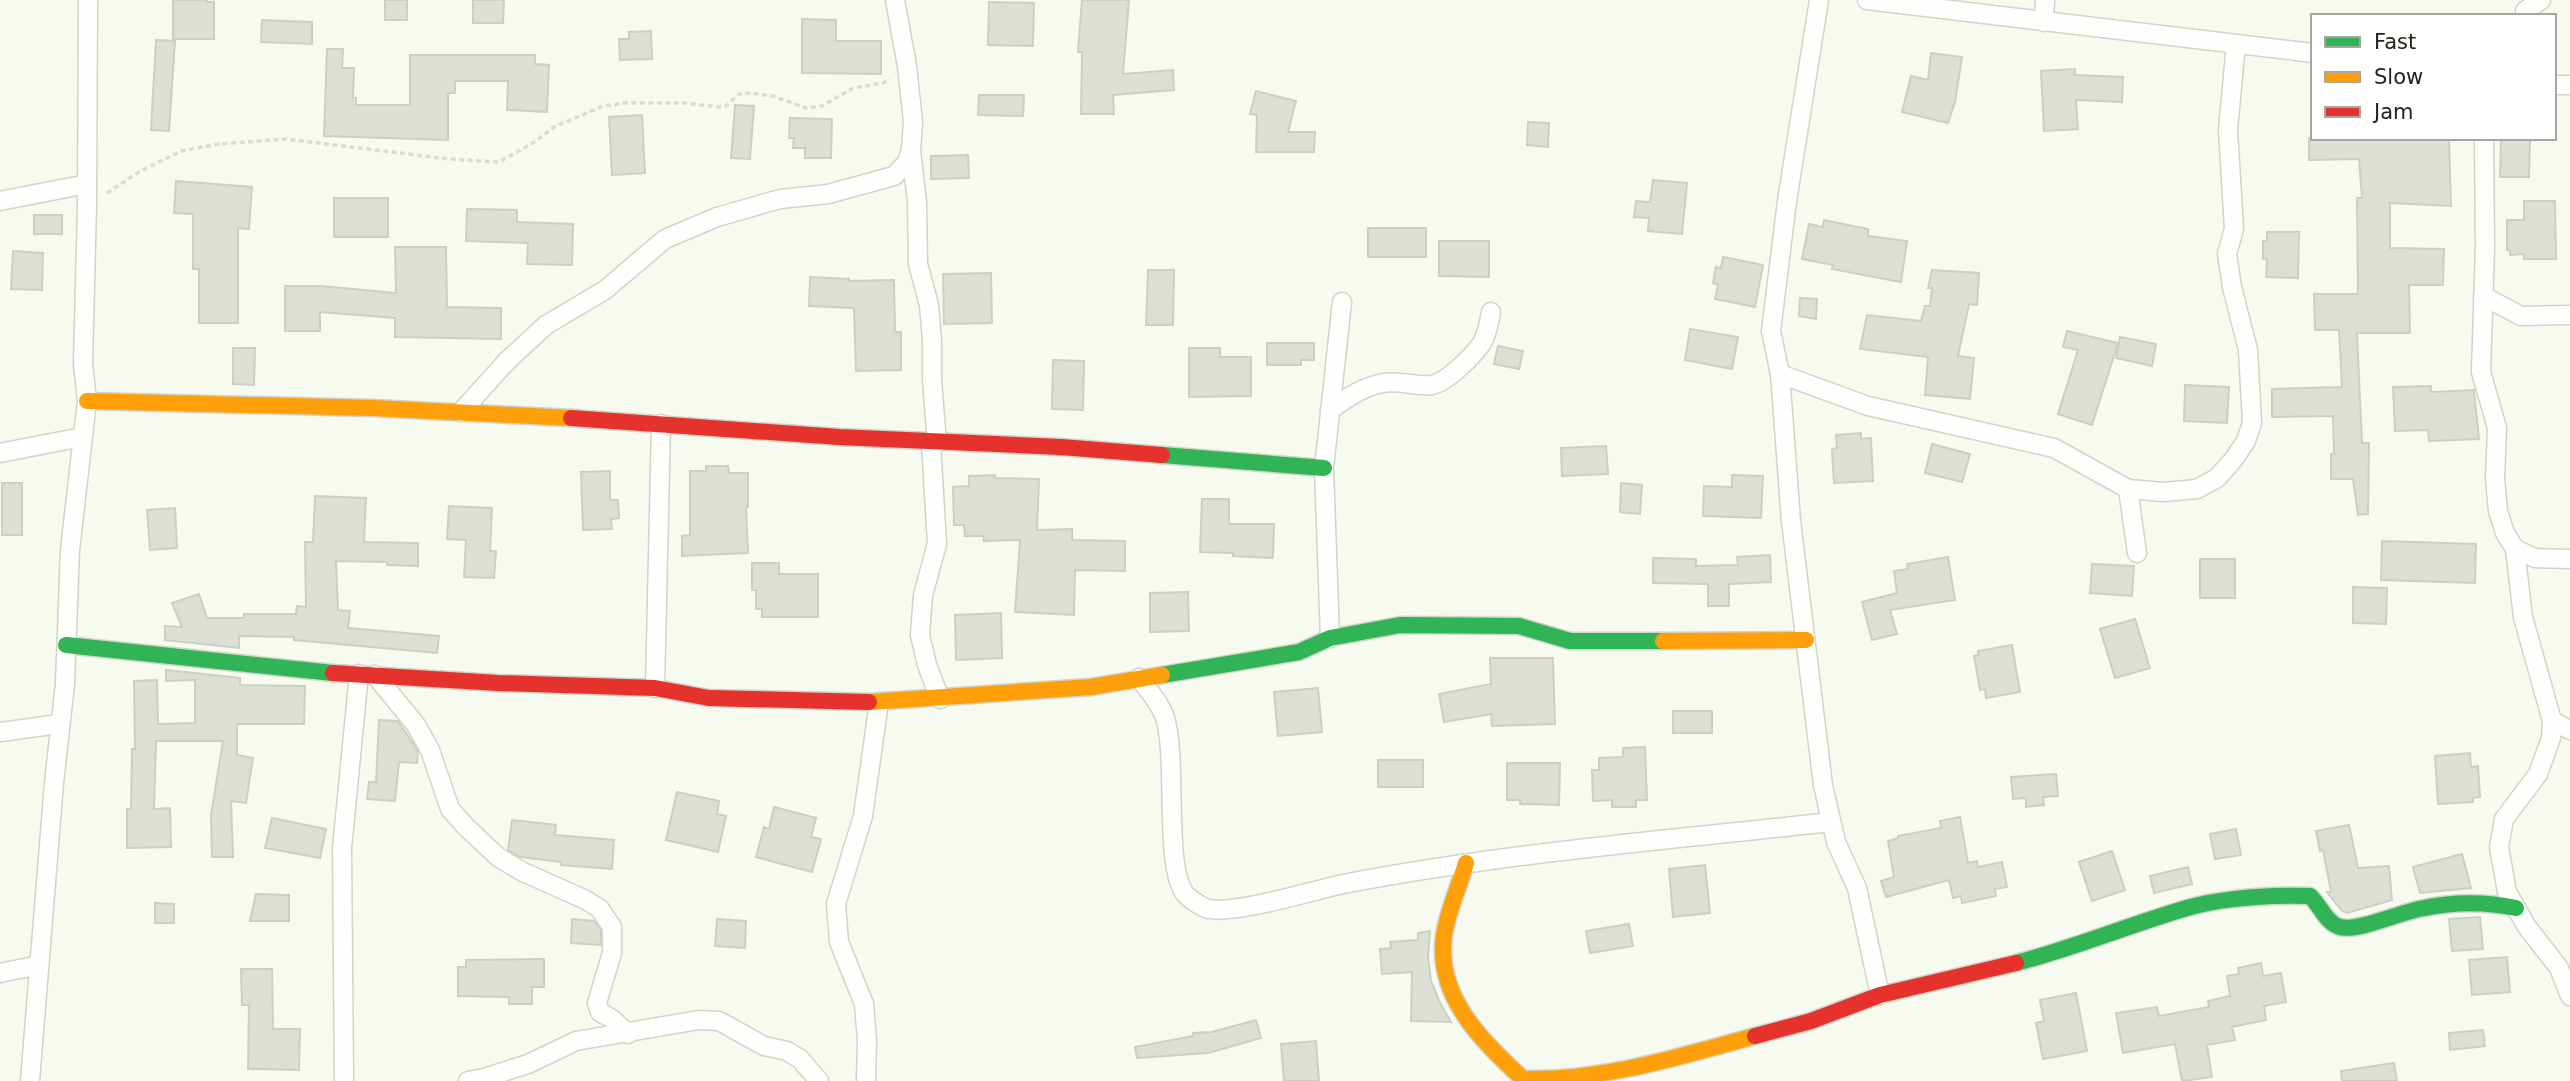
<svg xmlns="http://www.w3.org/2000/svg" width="2570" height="1081" viewBox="0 0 2570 1081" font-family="'DejaVu Sans',sans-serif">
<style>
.building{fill:#dce0d4;stroke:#cccfc4;stroke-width:2}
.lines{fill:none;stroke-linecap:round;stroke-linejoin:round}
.street-casing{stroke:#d1d5c9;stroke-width:21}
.fast-casing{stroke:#d1d5c9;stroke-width:19}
.slow-casing{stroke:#d1d5c9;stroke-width:19}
.jam-casing{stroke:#d1d5c9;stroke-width:19}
.path{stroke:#dbdcd9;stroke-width:3.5;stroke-dasharray:5 3.5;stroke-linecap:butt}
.street{stroke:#fefefd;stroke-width:18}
.fast{stroke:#30b455;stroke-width:16}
.slow{stroke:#ff9f0a;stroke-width:16}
.jam{stroke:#e5322d;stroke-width:16}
</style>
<rect width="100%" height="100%" fill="#f7faef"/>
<g class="building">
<path d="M 173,0 L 207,0 L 207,2 L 214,2 L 214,39 L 173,39 Z"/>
<rect x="385" y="0" width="22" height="20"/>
<path d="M 473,0 L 504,0 L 503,23 L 473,23 Z"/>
<path d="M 1082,0 L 1129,0 L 1123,74 L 1173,70 L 1174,90 L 1113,95 L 1114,114 L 1081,114 L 1082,52 L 1078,52 Z"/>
<path d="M 989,2 L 1034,3 L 1033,46 L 988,45 Z"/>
<path d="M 802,19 L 836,20 L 836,41 L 881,41 L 881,74 L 802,73 Z"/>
<path d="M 262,20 L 312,22 L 312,44 L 261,42 Z"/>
<path d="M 651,31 L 652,59 L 620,60 L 619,39 L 629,39 L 629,32 Z"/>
<path d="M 156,40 L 175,41 L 169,131 L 151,130 Z"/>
<path d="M 327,49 L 343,49 L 342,68 L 354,68 L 353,98 L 356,98 L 356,105 L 410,105 L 410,55 L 535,55 L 535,64 L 549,65 L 547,112 L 507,110 L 508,81 L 455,81 L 455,93 L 448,93 L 448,140 L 324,136 Z"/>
<path d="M 1931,53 L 1962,57 L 1955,102 L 1948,123 L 1902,112 L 1911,76 L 1928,80 Z"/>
<path d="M 2075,69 L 2075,75 L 2123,77 L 2122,102 L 2076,100 L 2078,129 L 2044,131 L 2041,71 Z"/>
<path d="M 1256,91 L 1296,101 L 1288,132 L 1315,132 L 1314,152 L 1256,152 L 1257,115 L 1250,114 Z"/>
<path d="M 979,95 L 1024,95 L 1023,116 L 978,115 Z"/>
<path d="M 735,105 L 754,106 L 750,159 L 731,158 Z"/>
<path d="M 642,115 L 645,173 L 612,175 L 609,117 Z"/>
<path d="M 790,118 L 832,119 L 831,158 L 805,158 L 805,148 L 793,148 L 794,138 L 789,138 Z"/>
<path d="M 1528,122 L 1549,123 L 1548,147 L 1527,145 Z"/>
<path d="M 2309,138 L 2449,138 L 2451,206 L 2390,203 L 2390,248 L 2444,249 L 2443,285 L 2409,285 L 2410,333 L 2357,333 L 2362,443 L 2369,443 L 2368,514 L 2358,515 L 2353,479 L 2331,479 L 2331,454 L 2334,454 L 2333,416 L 2272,417 L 2272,389 L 2342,387 L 2339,330 L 2315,330 L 2314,294 L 2358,294 L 2357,198 L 2362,198 L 2359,159 L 2309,160 Z"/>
<path d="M 2501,138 L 2530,138 L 2529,177 L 2500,177 Z"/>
<path d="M 968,155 L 969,178 L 931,179 L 931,156 Z"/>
<path d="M 1653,180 L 1687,183 L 1682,234 L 1648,231 L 1649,218 L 1634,217 L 1636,201 L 1650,202 Z"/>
<path d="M 176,181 L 252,187 L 249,229 L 238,228 L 238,323 L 199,323 L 199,269 L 193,269 L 193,214 L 174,213 Z"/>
<rect x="334" y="198" width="54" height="39"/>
<path d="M 2524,201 L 2555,201 L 2556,259 L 2524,259 L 2524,254 L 2510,255 L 2510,250 L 2507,250 L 2507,220 L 2524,220 Z"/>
<path d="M 467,209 L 517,210 L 517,222 L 573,224 L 572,265 L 527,264 L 528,243 L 466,241 Z"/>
<rect x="34" y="215" width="28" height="19"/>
<path d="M 1824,220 L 1868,229 L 1868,236 L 1907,241 L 1901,282 L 1832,269 L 1833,265 L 1802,259 L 1809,224 L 1823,227 Z"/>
<rect x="1368" y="228" width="58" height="29"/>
<path d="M 2267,232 L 2299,232 L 2298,278 L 2266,277 L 2267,259 L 2263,259 L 2263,241 L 2267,241 Z"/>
<path d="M 1439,241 L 1489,241 L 1489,277 L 1439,276 Z"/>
<path d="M 395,247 L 446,247 L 447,307 L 501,308 L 501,339 L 395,337 L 395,318 L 320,312 L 320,331 L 285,331 L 285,286 L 320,286 L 396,293 Z"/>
<path d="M 13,251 L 43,253 L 42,290 L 11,289 Z"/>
<path d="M 1723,257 L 1763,265 L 1755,307 L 1715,299 L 1718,285 L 1713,283 L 1716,267 L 1721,268 Z"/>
<path d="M 1148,270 L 1174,270 L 1173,325 L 1146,325 Z"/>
<path d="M 1932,270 L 1979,273 L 1977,305 L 1969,304 L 1958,356 L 1974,358 L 1970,399 L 1925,395 L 1928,357 L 1860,349 L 1867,315 L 1921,321 L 1925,306 L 1930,306 L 1932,288 L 1928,288 Z"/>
<path d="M 991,273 L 992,323 L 944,324 L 943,274 Z"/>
<path d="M 810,277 L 849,279 L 849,281 L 894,280 L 895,332 L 901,332 L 901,370 L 856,371 L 854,308 L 809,306 Z"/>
<path d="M 1800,298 L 1817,299 L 1816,319 L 1799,316 Z"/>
<path d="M 1690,329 L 1738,337 L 1732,369 L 1685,360 Z"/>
<path d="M 2067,331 L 2118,343 L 2092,425 L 2058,414 L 2078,350 L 2063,347 Z"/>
<path d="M 2120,337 L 2156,344 L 2152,366 L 2116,358 Z"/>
<path d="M 1267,343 L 1314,343 L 1314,360 L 1301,360 L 1301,365 L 1267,365 Z"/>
<path d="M 1498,346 L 1523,351 L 1519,369 L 1494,364 Z"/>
<path d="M 233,348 L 255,348 L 254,385 L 233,384 Z"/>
<path d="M 1189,348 L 1220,348 L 1220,357 L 1251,357 L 1251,396 L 1189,397 Z"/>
<path d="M 1053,360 L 1084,361 L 1083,410 L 1052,409 Z"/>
<path d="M 2185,385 L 2229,387 L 2227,423 L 2184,421 Z"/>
<path d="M 2431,386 L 2431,392 L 2474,390 L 2479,439 L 2429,441 L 2428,430 L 2395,431 L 2393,387 Z"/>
<path d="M 1861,433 L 1861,439 L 1871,438 L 1873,481 L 1834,483 L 1832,449 L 1837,448 L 1836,435 Z"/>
<path d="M 1932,444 L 1970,454 L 1962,482 L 1925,473 Z"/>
<path d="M 1606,446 L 1608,474 L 1562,476 L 1561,448 Z"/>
<path d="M 706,466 L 728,466 L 729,473 L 748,473 L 748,507 L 746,507 L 748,553 L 682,556 L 682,536 L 690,535 L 690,471 L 706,471 Z"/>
<path d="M 610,471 L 610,500 L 618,500 L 619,518 L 611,519 L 612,529 L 583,530 L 581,472 Z"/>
<path d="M 995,475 L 995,478 L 1039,479 L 1037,530 L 1072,529 L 1072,540 L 1125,541 L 1125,571 L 1075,570 L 1074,615 L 1015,612 L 1020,540 L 984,541 L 983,536 L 965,536 L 964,525 L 954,525 L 953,487 L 969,486 L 969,476 Z"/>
<path d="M 1732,475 L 1763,476 L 1761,518 L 1703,516 L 1704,486 L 1732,487 Z"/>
<rect x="2" y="483" width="20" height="52"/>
<path d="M 1621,483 L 1642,485 L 1640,514 L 1620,512 Z"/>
<path d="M 315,496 L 366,498 L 364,542 L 418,543 L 418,566 L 387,565 L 387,562 L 336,561 L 338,610 L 350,611 L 348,628 L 439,636 L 437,653 L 294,640 L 294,637 L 239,636 L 239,648 L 165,640 L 165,626 L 182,627 L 172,603 L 199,594 L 207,618 L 244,618 L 244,614 L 296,614 L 297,606 L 306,607 L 305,542 L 313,542 Z"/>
<path d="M 1202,499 L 1229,499 L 1229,524 L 1274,524 L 1273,558 L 1233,556 L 1233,553 L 1200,552 Z"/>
<path d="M 449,506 L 492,508 L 490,551 L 496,551 L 494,578 L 464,577 L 466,540 L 447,539 Z"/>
<path d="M 175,508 L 177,548 L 150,550 L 147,510 Z"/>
<path d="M 2382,541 L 2476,544 L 2475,583 L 2381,580 Z"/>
<path d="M 1770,555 L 1771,582 L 1729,584 L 1729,606 L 1708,606 L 1708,584 L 1653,583 L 1653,558 L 1696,559 L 1696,566 L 1738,565 L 1737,557 Z"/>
<path d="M 1948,557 L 1955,600 L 1890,610 L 1897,634 L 1872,640 L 1862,602 L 1897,593 L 1894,571 L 1908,569 L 1907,564 Z"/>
<rect x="2200" y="559" width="35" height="39"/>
<path d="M 752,563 L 779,563 L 779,574 L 818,574 L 818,617 L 762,617 L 762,609 L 756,609 L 756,590 L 752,590 Z"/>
<path d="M 2092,564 L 2134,566 L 2132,596 L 2090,593 Z"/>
<path d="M 2353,587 L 2387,588 L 2386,624 L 2353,623 Z"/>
<path d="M 1188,592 L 1189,631 L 1150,632 L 1150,593 Z"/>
<path d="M 1001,613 L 1002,658 L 956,660 L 955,615 Z"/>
<path d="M 2135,619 L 2150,668 L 2115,678 L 2100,629 Z"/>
<path d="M 2012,645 L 2020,692 L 1986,698 L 1985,689 L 1980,690 L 1974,656 L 1978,655 L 1978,651 Z"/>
<path d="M 1490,658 L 1553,658 L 1555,724 L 1492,726 L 1491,714 L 1444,722 L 1439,694 L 1491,684 Z"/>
<path d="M 166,670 L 240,678 L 240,685 L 305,686 L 304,724 L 237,724 L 237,755 L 253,758 L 246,803 L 231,801 L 233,857 L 212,857 L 211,815 L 223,741 L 156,741 L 154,809 L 170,808 L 171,847 L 127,848 L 127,809 L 131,809 L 132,749 L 135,749 L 134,681 L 157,680 L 158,724 L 195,723 L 195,680 L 166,681 Z"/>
<path d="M 1318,688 L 1322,732 L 1278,736 L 1274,692 Z"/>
<rect x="1673" y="711" width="39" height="22"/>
<path d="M 379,720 L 398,721 L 418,751 L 417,763 L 399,762 L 395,801 L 367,799 L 369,782 L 376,782 Z"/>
<path d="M 1645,747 L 1647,800 L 1636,800 L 1636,807 L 1612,807 L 1612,800 L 1593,801 L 1592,770 L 1599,770 L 1599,758 L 1623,757 L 1623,748 Z"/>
<path d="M 2470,753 L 2471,767 L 2478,766 L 2480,797 L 2473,798 L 2473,802 L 2438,804 L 2435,756 Z"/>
<rect x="1378" y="760" width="45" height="27"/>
<path d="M 1507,763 L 1560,763 L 1559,805 L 1520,804 L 1520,800 L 1507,800 Z"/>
<path d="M 2056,774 L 2058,796 L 2043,797 L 2044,805 L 2026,807 L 2026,798 L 2013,799 L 2011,777 Z"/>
<path d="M 677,792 L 719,801 L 717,814 L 726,816 L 718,852 L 666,840 Z"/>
<path d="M 774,807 L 816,818 L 811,837 L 821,839 L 812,872 L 756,857 L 764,827 L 769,829 Z"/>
<path d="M 1960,817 L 1968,863 L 1977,861 L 1978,867 L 2002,862 L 2007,887 L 1995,889 L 1996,896 L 1962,903 L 1961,896 L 1953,898 L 1949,880 L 1886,897 L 1881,881 L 1894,877 L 1888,841 L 1898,838 L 1898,836 L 1941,828 L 1940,821 Z"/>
<path d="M 272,818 L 326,829 L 320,858 L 265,848 Z"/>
<path d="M 512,820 L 556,825 L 555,835 L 614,840 L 612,869 L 561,865 L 561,862 L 520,857 L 508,850 Z"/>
<path d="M 2349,825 L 2358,868 L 2389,866 L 2392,900 L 2347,913 L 2342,911 L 2327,892 L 2331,892 L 2323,850 L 2320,851 L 2316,831 Z"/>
<path d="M 2236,829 L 2241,855 L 2215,859 L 2210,834 Z"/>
<path d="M 2112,851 L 2125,890 L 2092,901 L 2079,862 Z"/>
<path d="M 2462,854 L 2471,888 L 2420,893 L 2413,867 Z"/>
<path d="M 1705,865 L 1710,913 L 1673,917 L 1669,869 Z"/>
<path d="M 2188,867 L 2192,884 L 2154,893 L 2150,876 Z"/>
<path d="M 256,894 L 289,895 L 289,921 L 250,921 Z"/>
<path d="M 155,903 L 174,904 L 174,923 L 155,923 Z"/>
<path d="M 2480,917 L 2483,949 L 2452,951 L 2449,919 Z"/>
<path d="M 572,919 L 594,921 L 601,930 L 601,945 L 571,943 Z"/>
<path d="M 717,919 L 746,921 L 745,948 L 715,946 Z"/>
<path d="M 1629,924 L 1633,946 L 1590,953 L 1586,931 Z"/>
<path d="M 1430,931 L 1428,957 L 1431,981 L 1440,1003 L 1451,1022 L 1411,1021 L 1412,972 L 1382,974 L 1380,949 L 1391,948 L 1390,942 L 1418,940 L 1418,933 Z"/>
<path d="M 2507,957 L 2510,992 L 2472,995 L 2469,960 Z"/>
<path d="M 544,959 L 544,987 L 532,987 L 532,1004 L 509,1004 L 509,997 L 458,996 L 458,967 L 466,967 L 466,960 Z"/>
<path d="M 2261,963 L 2263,976 L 2281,973 L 2286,1002 L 2264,1006 L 2266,1020 L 2232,1027 L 2235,1040 L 2207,1045 L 2212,1077 L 2182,1081 L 2175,1044 L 2123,1053 L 2116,1013 L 2157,1007 L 2159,1016 L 2209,1007 L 2208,1001 L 2230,996 L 2227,976 L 2239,974 L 2238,968 Z"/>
<path d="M 241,969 L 272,969 L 273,1029 L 300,1029 L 299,1070 L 248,1069 L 249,1005 L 242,1005 Z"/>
<path d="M 2076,993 L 2087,1051 L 2043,1059 L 2036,1023 L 2044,1021 L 2040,1000 Z"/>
<path d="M 1256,1020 L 1261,1038 L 1208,1053 L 1137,1058 L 1135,1047 L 1193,1036 L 1193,1033 L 1212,1032 Z"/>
<path d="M 2483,1030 L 2485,1046 L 2450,1050 L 2449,1033 Z"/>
<path d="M 1316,1041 L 1319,1081 L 1284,1081 L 1281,1044 Z"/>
<path d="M 2394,1063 L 2397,1081 L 2342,1081 L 2341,1071 Z"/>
</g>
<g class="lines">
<g class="street-casing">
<g id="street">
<path d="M 1819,0 L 1787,201 L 1771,331 L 1780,374 L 1791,521 L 1823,785 L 1836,842 L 1857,888 L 1880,995"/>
<path d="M 1867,0 L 2313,53"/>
<path d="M 2525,11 L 2541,0"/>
<path d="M 2044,22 L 2045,0"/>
<path d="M 2554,85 L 2570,85"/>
<path d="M 2484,138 L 2485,247 L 2481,372 L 2497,428 L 2495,479 L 2498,511 L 2505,533 L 2515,549 L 2535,558 L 2570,559"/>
<path d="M 911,150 L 917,202 L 918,264 L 929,305 L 932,340 L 932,380 L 937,443"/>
<path d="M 0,201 L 87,184"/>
<path d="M 2483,296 L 2521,316 L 2570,315"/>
<path d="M 1780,374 L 1868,406 L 2054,448 L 2128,489 L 2137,553"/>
<path d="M 1330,410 C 1347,398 1362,387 1383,383 C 1400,380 1417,387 1432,385 C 1447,382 1473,356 1482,343 C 1487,335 1489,322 1491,312"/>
<path d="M 461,412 L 507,361 L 546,325 L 605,290 L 665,239 L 717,217 L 780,199 L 828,194 L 894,176 L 907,162 L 911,150 L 913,122 L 907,66 L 895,0"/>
<path d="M 931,443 L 937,544 L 923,595 L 920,635 L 927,665 L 940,699"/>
<path d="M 0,453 L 82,437"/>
<path d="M 2128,489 L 2164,492 L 2197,489 L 2217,478 L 2233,460 L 2246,441 L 2252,423 L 2248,350 L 2232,287 L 2227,254 L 2234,229 L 2228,130 L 2236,44"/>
<path d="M 2515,549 L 2523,617 L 2552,721 L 2551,738 L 2538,774 L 2504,819 L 2499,847 L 2507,892 L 2527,927 L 2559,968 L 2570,996"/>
<path d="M 1330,638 L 1324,468 L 1342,302"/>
<path d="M 375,675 L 416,725 L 430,750 L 450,809 L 466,827 L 498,857 L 521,871 L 586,900 L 600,909 L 612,927 L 612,953 L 597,1003 L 600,1012 L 612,1019 L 628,1034"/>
<path d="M 1139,678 C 1149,691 1160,703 1165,718 C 1178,759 1163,869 1186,895 C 1191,900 1202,907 1208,909 C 1237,914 1311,891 1343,884 C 1504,853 1668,840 1831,822"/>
<path d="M 655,688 L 661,424"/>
<path d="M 2552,721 L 2570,730"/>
<path d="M 0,732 L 59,724"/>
<path d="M 0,973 L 39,965"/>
<path d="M 30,1081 L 54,783 L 65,684 L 70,550 L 87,401 L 83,364 L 87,205 L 88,0"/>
<path d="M 344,1081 L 342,848 L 359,674"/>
<path d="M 468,1081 L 484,1078 L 528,1064 L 576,1041 L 699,1020 L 719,1021 L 764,1046 L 787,1051 L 800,1059 L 819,1081"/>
<path d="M 866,1081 L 867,1040 L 864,1004 L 839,942 L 836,904 L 863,816 L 879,702"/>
</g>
</g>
<g class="fast-casing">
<g id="fast">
<path d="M 1162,455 L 1324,468"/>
<path d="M 66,645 L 333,673"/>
<path d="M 1162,675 L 1299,652 L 1330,638 L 1400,625 L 1519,626 L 1570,641 L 1663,641"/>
<path d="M 2016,963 C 2074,948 2129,925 2187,908 C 2227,897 2269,895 2310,896 C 2320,905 2326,923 2340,927 C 2356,932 2399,913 2419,909 C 2451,902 2483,901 2516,908"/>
</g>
</g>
<g class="slow-casing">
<g id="slow">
<path d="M 87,401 L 373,408 L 571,418"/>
<path d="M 1663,641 L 1806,640"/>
<path d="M 869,702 L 1091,687 L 1162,675"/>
<path d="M 1466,863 C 1459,887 1448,910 1444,935 C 1435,996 1482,1041 1523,1079 C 1602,1081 1678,1057 1755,1036"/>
</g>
</g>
<g class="jam-casing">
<g id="jam">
<path d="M 571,418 L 839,437 L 1061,447 L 1162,455"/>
<path d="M 333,673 L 498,683 L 655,688 L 709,698 L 869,702"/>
<path d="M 1755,1036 L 1811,1021 L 1880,995 L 2016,963"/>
</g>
</g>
<path class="path" d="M 107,193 L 139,172 L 181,151 L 219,144 L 286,139 L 449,159 L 499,162 L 533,143 L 554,127 L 603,106 L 625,103 L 685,103 L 719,107 L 726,106 L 739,94 L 751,93 L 773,96 L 806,108 L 822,106 L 853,88 L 883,83 L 890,79"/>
<use href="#street" class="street"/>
<use href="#fast" class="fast"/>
<use href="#slow" class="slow"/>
<use href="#jam" class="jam"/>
</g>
<rect x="2311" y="14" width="245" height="126" fill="#ffffff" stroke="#a6a7a3" stroke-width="2"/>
<rect x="2325" y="37" width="35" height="10" fill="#30b455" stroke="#a6a7a3" stroke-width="2"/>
<text x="2374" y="49" font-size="21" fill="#212418">Fast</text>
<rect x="2325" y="72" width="35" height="10" fill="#ff9f0a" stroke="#a6a7a3" stroke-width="2"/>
<text x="2374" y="84" font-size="21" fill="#212418">Slow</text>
<rect x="2325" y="107" width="35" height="10" fill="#e5322d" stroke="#a6a7a3" stroke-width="2"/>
<text x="2374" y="119" font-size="21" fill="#212418">Jam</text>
</svg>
